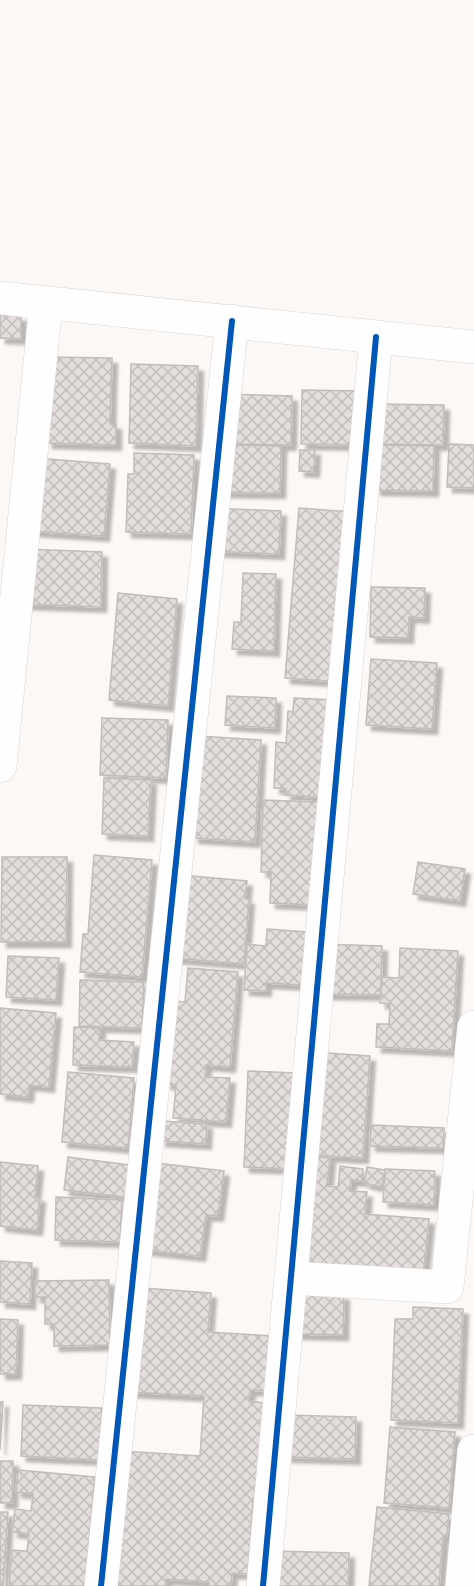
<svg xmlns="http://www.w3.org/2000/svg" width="474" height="1586" viewBox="0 0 474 1586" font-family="'Titillium Web',sans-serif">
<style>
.building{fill:url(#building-cross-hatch);stroke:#c2bdba;stroke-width:1.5;filter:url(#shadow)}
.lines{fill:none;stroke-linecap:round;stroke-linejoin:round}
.minor-casing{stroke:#dbd5d3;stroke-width:34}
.minor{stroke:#fffefe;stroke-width:33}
.cycleway-casing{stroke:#fff;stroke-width:10}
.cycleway{stroke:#0057b8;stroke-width:6}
</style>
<defs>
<pattern id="building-cross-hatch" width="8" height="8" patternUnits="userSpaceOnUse" patternTransform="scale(1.5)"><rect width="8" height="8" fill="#e3dedb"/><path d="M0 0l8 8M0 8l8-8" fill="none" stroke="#c2bebb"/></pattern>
<filter id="shadow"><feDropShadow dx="5.5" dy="5.5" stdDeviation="1.5" flood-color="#0004"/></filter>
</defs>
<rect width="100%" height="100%" fill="#fcf8f6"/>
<g class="building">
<path d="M 0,315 L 21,316 L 21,339 L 0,338 Z"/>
<path d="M 49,357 L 112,358 L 110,424 L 116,424 L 116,445 L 47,443 Z"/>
<path d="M 131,364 L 198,366 L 196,446 L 129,443 Z"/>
<path d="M 302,390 L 362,391 L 361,445 L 301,444 Z"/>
<path d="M 223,394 L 292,396 L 291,445 L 222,444 Z"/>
<path d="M 379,404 L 444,405 L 443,445 L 378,444 Z"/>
<path d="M 449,444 L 474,445 L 474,488 L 447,487 Z"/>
<path d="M 219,445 L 281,446 L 280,493 L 218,492 Z"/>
<path d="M 377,445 L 434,446 L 433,491 L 375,490 Z"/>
<path d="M 300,450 L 315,450 L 314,472 L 299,471 Z"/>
<path d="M 134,453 L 194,455 L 191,534 L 126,532 L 128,474 L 134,474 Z"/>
<path d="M 36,458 L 110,464 L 104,536 L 31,531 Z"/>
<path d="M 210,508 L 281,511 L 279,554 L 208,551 Z"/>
<path d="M 299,508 L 352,512 L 339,682 L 285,678 Z"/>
<path d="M 24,549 L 102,552 L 101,607 L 23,604 Z"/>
<path d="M 243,573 L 276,574 L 274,651 L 232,649 L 234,622 L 241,622 Z"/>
<path d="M 371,587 L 425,588 L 424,618 L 409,617 L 408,638 L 370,637 Z"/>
<path d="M 118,593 L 177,599 L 168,706 L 109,700 Z"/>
<path d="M 371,659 L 437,663 L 432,729 L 366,725 Z"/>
<path d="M 227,696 L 276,698 L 275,728 L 225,725 Z"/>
<path d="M 294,698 L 335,700 L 330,798 L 285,795 L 286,789 L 274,788 L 276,742 L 286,743 L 288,711 L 293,712 Z"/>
<path d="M 102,718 L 168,720 L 166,778 L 100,775 Z"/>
<path d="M 199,736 L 261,740 L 255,842 L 193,838 Z"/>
<path d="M 104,778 L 151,780 L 148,836 L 102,834 Z"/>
<path d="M 263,800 L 319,802 L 315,905 L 270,903 L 271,872 L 261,872 Z"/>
<path d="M 94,855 L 152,860 L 142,977 L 80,972 L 83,934 L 88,934 Z"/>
<path d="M 2,857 L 67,857 L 66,942 L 1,942 Z"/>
<path d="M 418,862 L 465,869 L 460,901 L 413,894 Z"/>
<path d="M 181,875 L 247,881 L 245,899 L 249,899 L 244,964 L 174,958 Z"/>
<path d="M 267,929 L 307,932 L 304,985 L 266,983 L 266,991 L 244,990 L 247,944 L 266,946 Z"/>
<path d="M 321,944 L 382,946 L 381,995 L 319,994 Z"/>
<path d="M 400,948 L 458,951 L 452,1051 L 376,1047 L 377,1024 L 389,1024 L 390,1004 L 380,1003 L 382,977 L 399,978 Z"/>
<path d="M 8,956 L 59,958 L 56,1000 L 6,997 Z"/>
<path d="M 188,968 L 238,972 L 230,1067 L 206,1065 L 205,1077 L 230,1078 L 226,1122 L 173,1118 L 176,1085 L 165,1084 L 172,1001 L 185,1002 Z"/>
<path d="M 80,980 L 144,982 L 142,1028 L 79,1026 Z"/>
<path d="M 0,1008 L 56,1013 L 49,1087 L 29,1085 L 28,1097 L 0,1094 Z"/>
<path d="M 74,1027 L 100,1028 L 99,1040 L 134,1042 L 132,1067 L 73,1065 Z"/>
<path d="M 313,1052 L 370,1056 L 363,1158 L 307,1155 Z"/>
<path d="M 248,1071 L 297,1073 L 293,1169 L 244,1167 Z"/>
<path d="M 68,1072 L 134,1078 L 128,1148 L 62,1142 Z"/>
<path d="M 162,1121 L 207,1124 L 206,1144 L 160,1141 Z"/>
<path d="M 371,1125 L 444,1128 L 443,1148 L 370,1146 Z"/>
<path d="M 306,1156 L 330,1158 L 327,1186 L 338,1187 L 340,1166 L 363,1169 L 362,1181 L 351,1180 L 350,1191 L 367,1192 L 365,1214 L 429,1219 L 423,1278 L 293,1267 Z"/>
<path d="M 68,1157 L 129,1165 L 125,1197 L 64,1190 Z"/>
<path d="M 0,1162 L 38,1166 L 35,1197 L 40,1197 L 37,1230 L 0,1226 Z"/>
<path d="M 148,1162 L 224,1171 L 218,1216 L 206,1215 L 200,1256 L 138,1249 Z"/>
<path d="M 367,1167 L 385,1170 L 382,1187 L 364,1183 Z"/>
<path d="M 385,1169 L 435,1171 L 434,1205 L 383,1202 Z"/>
<path d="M 56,1197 L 122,1200 L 120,1242 L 55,1240 Z"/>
<path d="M 0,1261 L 32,1263 L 30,1304 L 0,1302 Z"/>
<path d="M 109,1280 L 110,1345 L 54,1346 L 54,1324 L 45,1324 L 45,1297 L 35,1297 L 35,1281 Z"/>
<path d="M 143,1288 L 211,1293 L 208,1332 L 272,1336 L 268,1391 L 250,1390 L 249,1401 L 265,1403 L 258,1502 L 253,1502 L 248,1574 L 232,1573 L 231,1586 L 209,1586 L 209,1582 L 166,1579 L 166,1586 L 114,1586 L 123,1451 L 200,1456 L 204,1396 L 128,1392 Z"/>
<path d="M 297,1293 L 344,1295 L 343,1335 L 296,1334 Z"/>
<path d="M 413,1307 L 463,1309 L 458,1423 L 391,1420 L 395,1319 L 413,1319 Z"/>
<path d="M 0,1319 L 18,1320 L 16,1374 L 0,1374 Z"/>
<path d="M 0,1402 L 3,1402 L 0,1450 Z"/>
<path d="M 23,1405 L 102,1408 L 100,1460 L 21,1456 Z"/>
<path d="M 287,1415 L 356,1417 L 355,1459 L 286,1457 Z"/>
<path d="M 390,1427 L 455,1432 L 449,1508 L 384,1503 Z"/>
<path d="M 0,1461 L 13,1461 L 12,1503 L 0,1503 Z"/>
<path d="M 18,1470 L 95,1477 L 85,1586 L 9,1586 L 12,1550 L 27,1551 L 29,1534 L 12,1532 L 15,1509 L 31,1511 L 33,1494 L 16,1492 Z"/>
<path d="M 377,1507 L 449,1514 L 447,1536 L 443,1536 L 439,1586 L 369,1586 Z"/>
<path d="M 0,1512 L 8,1512 L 3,1586 L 0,1586 Z"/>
<path d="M 276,1551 L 349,1553 L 348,1586 L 275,1586 Z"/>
</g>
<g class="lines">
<g class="minor-casing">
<g id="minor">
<path d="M 0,298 L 474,347"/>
<path d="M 0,766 L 46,303"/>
<path d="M 291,1278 L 447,1287 L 474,1027"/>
<path d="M 101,1586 L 232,321"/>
<path d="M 263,1586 L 376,337"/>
<path d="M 462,1586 L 474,1451"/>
</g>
</g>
<use href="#minor" class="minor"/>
<g class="cycleway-casing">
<g id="cycleway">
<path d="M 101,1586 L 232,321"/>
<path d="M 263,1586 L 376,337"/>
</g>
</g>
<use href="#cycleway" class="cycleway"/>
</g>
</svg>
